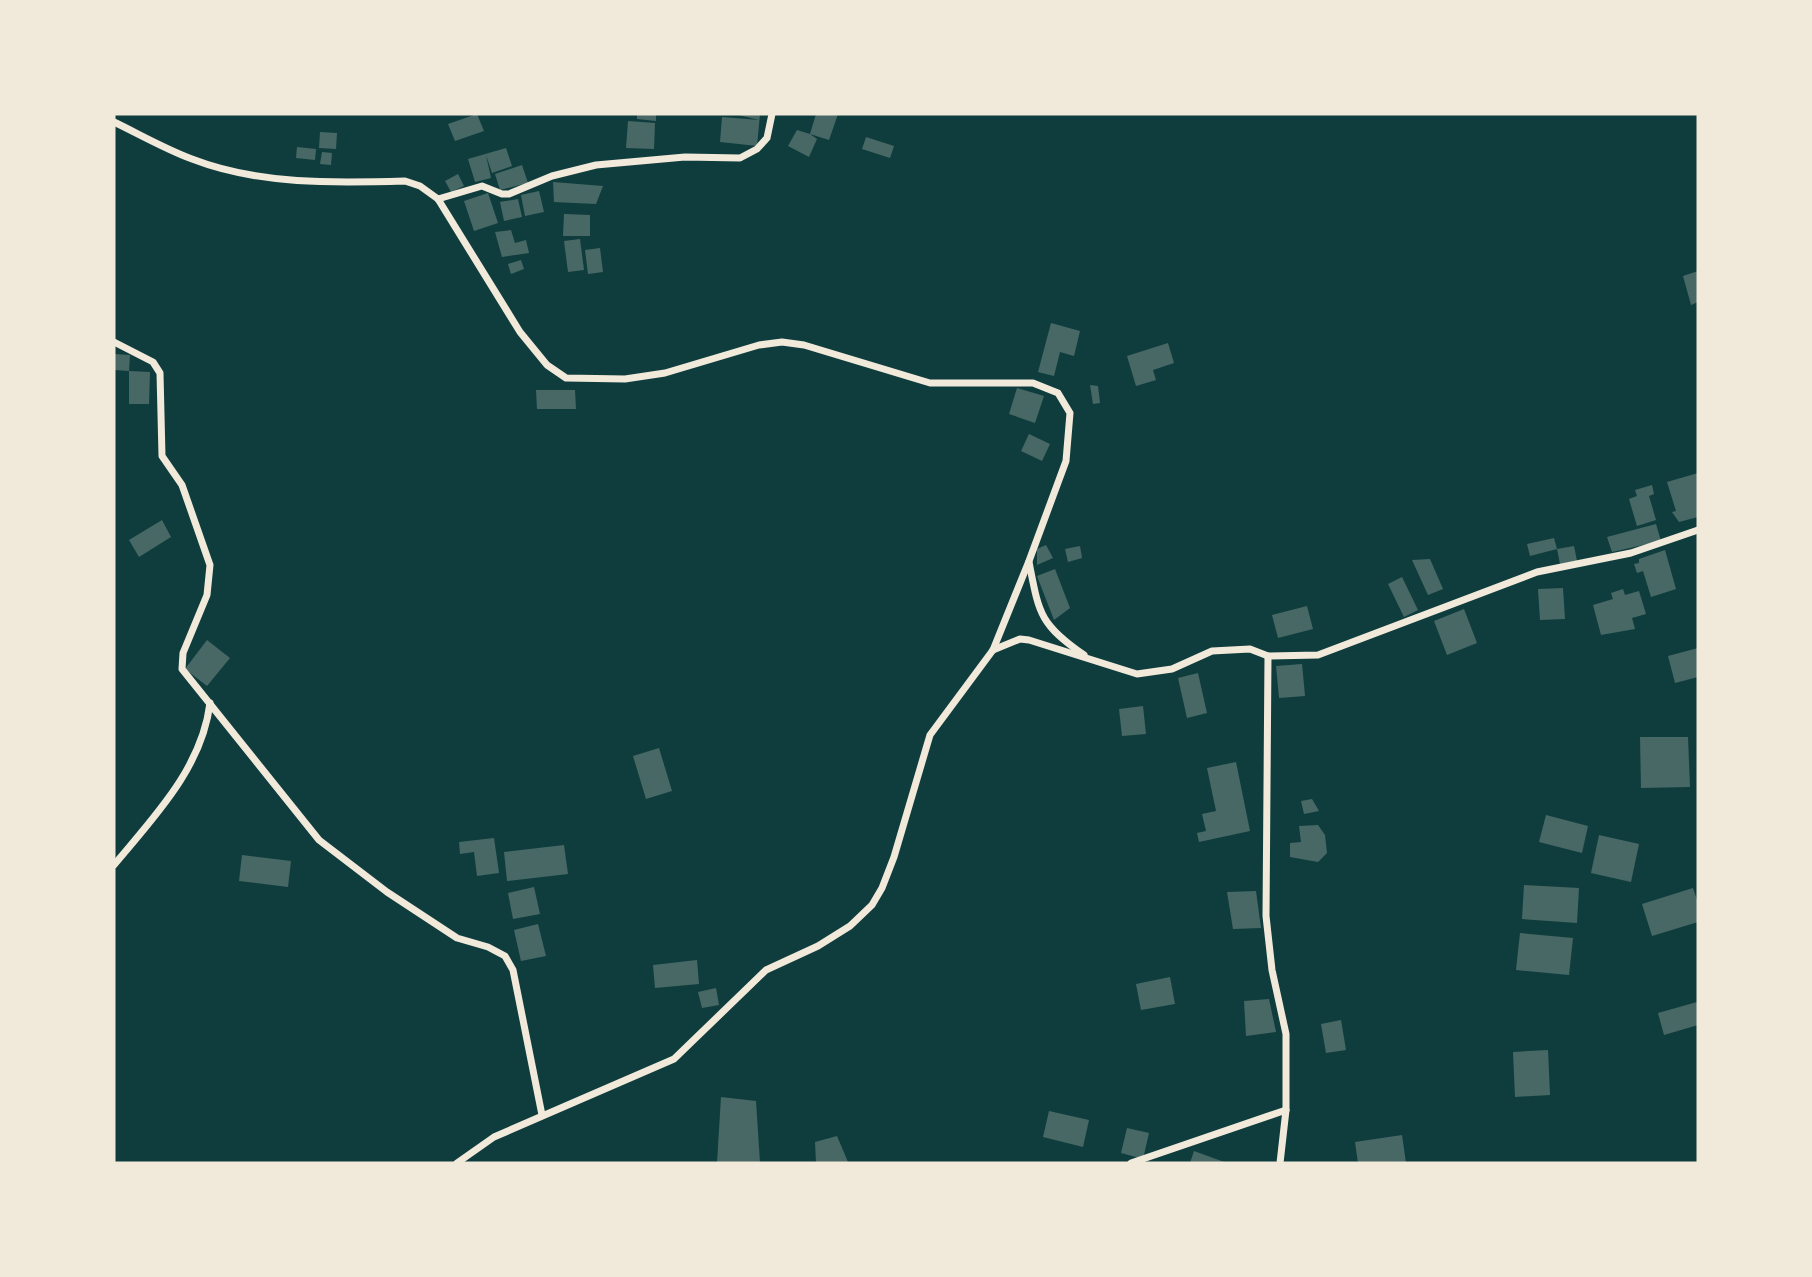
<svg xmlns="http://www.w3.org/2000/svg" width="1812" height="1277" viewBox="0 0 1812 1277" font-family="Ubuntu,sans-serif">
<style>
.building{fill:#486865}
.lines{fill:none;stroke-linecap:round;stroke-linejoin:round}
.minor{stroke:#f1e9da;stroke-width:7}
</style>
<rect width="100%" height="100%" fill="#0f3d3e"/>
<g class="building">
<path d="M 477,114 L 484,131 L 455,141 L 448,124 Z"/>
<path d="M 637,114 L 656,114 L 656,121 L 637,119 Z"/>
<path d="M 734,114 L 760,114 L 757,146 L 720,142 L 722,117 L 759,120 Z"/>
<path d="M 816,114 L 838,114 L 829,140 L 810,134 L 817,139 L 809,157 L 788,146 L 797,130 L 810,134 Z"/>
<path d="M 628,121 L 655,123 L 654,149 L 626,148 Z"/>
<path d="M 320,132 L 337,133 L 336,149 L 319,148 Z"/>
<path d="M 866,137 L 894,146 L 890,158 L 862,149 Z"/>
<path d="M 297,147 L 316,149 L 315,160 L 296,158 Z"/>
<path d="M 506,148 L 512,166 L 492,173 L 486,155 L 491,178 L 475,182 L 468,159 Z"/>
<path d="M 322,152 L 332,153 L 331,165 L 320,164 Z"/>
<path d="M 522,165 L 528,183 L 500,190 L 495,174 Z"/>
<path d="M 458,174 L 464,186 L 451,192 L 445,181 Z"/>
<path d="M 553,182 L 603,186 L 596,204 L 554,202 Z"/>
<path d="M 539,191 L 544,212 L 525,216 L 521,195 Z"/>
<path d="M 488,193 L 498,223 L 474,231 L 464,201 Z"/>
<path d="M 518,199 L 522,217 L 504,221 L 500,202 Z"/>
<path d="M 564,214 L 590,215 L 590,236 L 563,236 Z"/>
<path d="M 511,230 L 515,243 L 526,240 L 529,253 L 502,257 L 495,232 Z"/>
<path d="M 580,239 L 584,270 L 568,272 L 564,241 Z"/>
<path d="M 600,248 L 603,272 L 588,274 L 585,250 Z"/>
<path d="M 521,260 L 524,269 L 511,274 L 508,264 Z"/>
<path d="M 1698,271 L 1698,302 L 1691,305 L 1683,276 Z"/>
<path d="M 1051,323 L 1080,331 L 1074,356 L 1060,352 L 1054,376 L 1038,372 Z"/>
<path d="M 1168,343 L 1174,363 L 1153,370 L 1156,380 L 1136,386 L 1127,356 Z"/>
<path d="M 114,354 L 130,355 L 129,371 L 114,370 Z"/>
<path d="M 129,371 L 150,372 L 149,404 L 129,404 Z"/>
<path d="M 1090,385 L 1098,386 L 1100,403 L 1093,404 Z"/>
<path d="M 1017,388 L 1044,396 L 1035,423 L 1009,414 Z"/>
<path d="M 536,390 L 575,390 L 576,409 L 537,409 Z"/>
<path d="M 1029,434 L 1050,444 L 1042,461 L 1021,451 Z"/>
<path d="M 1698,473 L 1698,517 L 1679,522 L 1672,512 L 1676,511 L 1667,482 Z"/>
<path d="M 1652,485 L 1654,494 L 1649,496 L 1656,520 L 1637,526 L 1629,499 L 1637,496 L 1635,490 Z"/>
<path d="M 162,520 L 171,537 L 139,557 L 129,540 Z"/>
<path d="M 1656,524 L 1661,541 L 1612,552 L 1607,537 Z"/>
<path d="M 1554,538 L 1557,549 L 1530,556 L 1527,544 Z"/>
<path d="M 1046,545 L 1053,558 L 1037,565 L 1037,549 Z"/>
<path d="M 1080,546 L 1082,558 L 1068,562 L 1065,549 Z"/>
<path d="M 1574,546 L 1577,561 L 1560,564 L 1557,549 Z"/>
<path d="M 1665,550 L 1676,589 L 1651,597 L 1643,571 L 1637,573 L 1634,564 L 1639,563 L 1639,559 Z"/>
<path d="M 1430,559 L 1443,589 L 1428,595 L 1412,560 Z"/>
<path d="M 1055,569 L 1070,608 L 1054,620 L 1037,576 Z"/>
<path d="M 1402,577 L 1418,610 L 1404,617 L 1388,584 Z"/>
<path d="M 1563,588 L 1565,619 L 1540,620 L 1538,589 Z"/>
<path d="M 1623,589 L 1625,595 L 1639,591 L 1646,614 L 1632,618 L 1635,629 L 1601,635 L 1593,605 L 1613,599 L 1611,593 Z"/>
<path d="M 1307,606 L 1313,629 L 1278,638 L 1272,615 Z"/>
<path d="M 1464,609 L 1477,643 L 1447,655 L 1434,621 Z"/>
<path d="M 207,640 L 230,658 L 207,686 L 185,669 Z"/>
<path d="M 1698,648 L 1698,677 L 1675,683 L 1668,656 Z"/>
<path d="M 1302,664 L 1305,696 L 1279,698 L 1276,666 Z"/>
<path d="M 1198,673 L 1207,713 L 1187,718 L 1178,678 Z"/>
<path d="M 1143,706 L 1146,734 L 1122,736 L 1119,709 Z"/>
<path d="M 1640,737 L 1688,737 L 1690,787 L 1641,788 Z"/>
<path d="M 659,748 L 672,791 L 646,799 L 633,756 Z"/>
<path d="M 1236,762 L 1250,831 L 1199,842 L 1197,833 L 1206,831 L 1202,814 L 1216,811 L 1207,768 Z"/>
<path d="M 1312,799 L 1319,811 L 1304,814 L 1301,801 Z"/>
<path d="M 1546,815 L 1588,826 L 1582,853 L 1539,842 Z"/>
<path d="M 1318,825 L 1325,835 L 1327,853 L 1318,862 L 1290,857 L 1290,843 L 1301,842 L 1299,826 Z"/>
<path d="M 1599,835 L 1639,844 L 1631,882 L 1591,873 Z"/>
<path d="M 494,838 L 499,873 L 477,876 L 474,852 L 460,854 L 459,842 Z"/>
<path d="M 564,845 L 568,874 L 507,881 L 504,852 Z"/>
<path d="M 242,855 L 291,861 L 288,887 L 239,881 Z"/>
<path d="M 1524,885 L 1579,888 L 1577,923 L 1522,919 Z"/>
<path d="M 534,887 L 540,914 L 513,919 L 508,893 Z"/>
<path d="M 1693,888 L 1698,903 L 1698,922 L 1652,936 L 1642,904 Z"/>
<path d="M 1256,891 L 1261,928 L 1233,929 L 1227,892 Z"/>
<path d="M 538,924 L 546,956 L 521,961 L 514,930 Z"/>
<path d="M 1520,933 L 1573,938 L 1569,975 L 1516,970 Z"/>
<path d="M 697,960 L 699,984 L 655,988 L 653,965 Z"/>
<path d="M 1170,977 L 1175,1004 L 1141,1010 L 1136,984 Z"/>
<path d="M 716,988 L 719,1005 L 702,1008 L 698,992 Z"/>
<path d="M 1269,999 L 1276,1032 L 1246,1036 L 1244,1001 Z"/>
<path d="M 1697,1002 L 1698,1025 L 1664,1035 L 1658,1013 Z"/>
<path d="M 1341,1020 L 1346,1050 L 1326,1053 L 1321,1024 Z"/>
<path d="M 1548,1050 L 1550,1095 L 1515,1097 L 1513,1052 Z"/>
<path d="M 721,1097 L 756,1101 L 760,1163 L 717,1163 Z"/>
<path d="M 1049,1111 L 1089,1120 L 1083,1147 L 1043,1137 Z"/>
<path d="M 1127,1128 L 1149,1133 L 1143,1159 L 1121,1153 Z"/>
<path d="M 1402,1135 L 1406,1163 L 1358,1163 L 1355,1142 Z"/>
<path d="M 837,1136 L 848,1162 L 816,1163 L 815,1142 Z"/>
<path d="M 1194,1151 L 1227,1163 L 1190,1163 Z"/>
</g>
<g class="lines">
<g class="minor">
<path d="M 114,122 C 139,134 165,149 192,159 C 259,185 334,183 405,181 L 420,186 L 438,199 L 520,332 L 547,365 L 566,378 L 625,379 L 665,373 L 759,345 L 782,342 L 804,345 L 930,383 L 1033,383 L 1058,393 L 1070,413 L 1066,461 L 1029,561 L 993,650 L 930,735 L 894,857 L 882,888 L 872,905 L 850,926 L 818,946 L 766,970 L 674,1059 L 494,1137 L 457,1163"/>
<path d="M 438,199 L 482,186 L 502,194 L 509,194 L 552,176 L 596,165 L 685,157 L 740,158 L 757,149 L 767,138 L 772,114"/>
<path d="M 114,342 L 153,362 L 160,373 L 162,456 L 182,485 L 210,565 L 207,595 L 183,653 L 182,669 L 319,840 L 387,892 L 457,938 L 488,947 L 505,956 L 513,970 L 542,1115"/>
<path d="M 1029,562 C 1039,613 1039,624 1084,655"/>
<path d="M 993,650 L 1020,639 L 1029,640 L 1137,674 L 1172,669 L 1212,651 L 1250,649 L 1268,656 L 1318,655 L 1537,572 L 1631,553 L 1698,530"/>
<path d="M 1268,656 L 1266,916 L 1272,970 L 1286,1034 L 1286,1110 L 1280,1163"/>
<path d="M 114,865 C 154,817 202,768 210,703"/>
<path d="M 1131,1163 L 1286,1110"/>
</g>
</g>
<rect width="1812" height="1277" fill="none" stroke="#f1e9da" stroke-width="231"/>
</svg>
